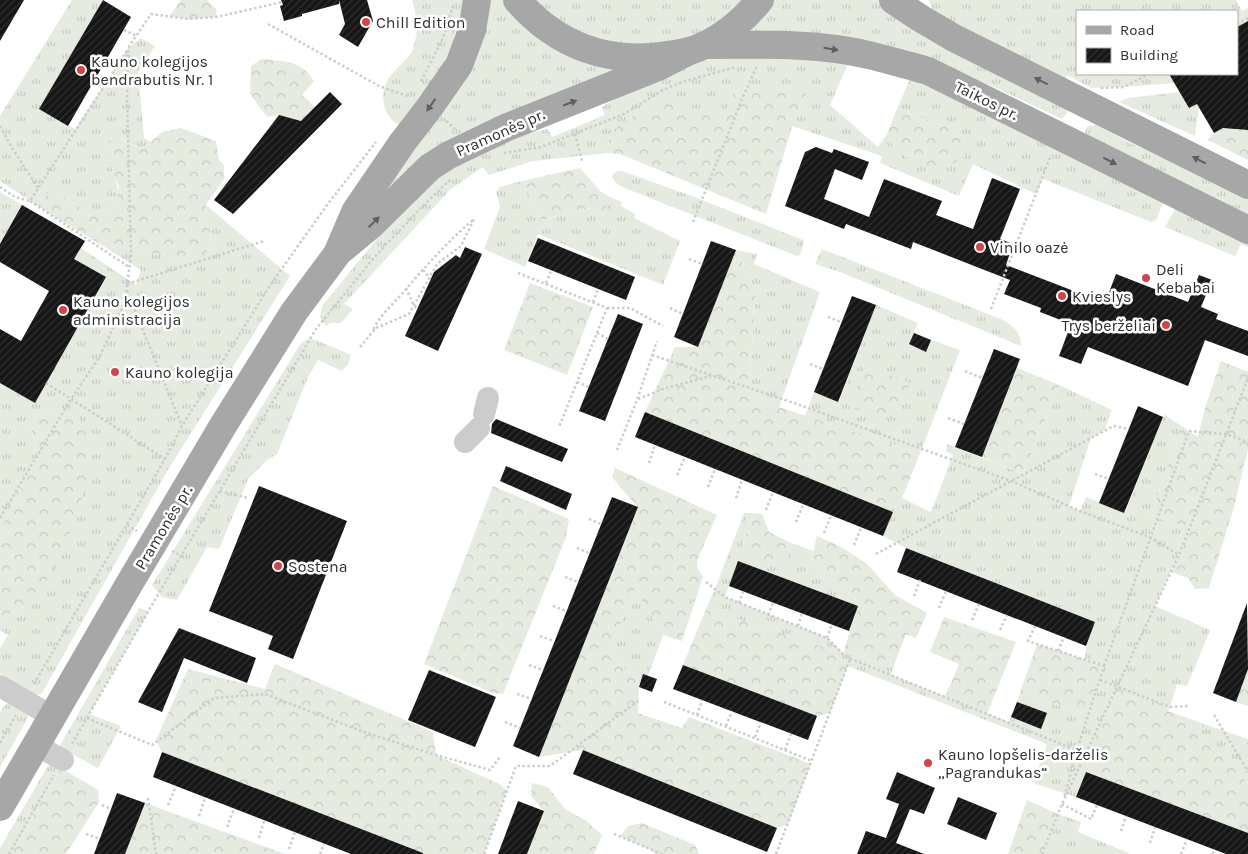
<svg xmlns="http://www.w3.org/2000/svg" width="1248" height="854" viewBox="0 0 1248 854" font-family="Karla,sans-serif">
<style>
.grass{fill:url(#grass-tufts)}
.forest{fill:url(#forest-crowns)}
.building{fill:url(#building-hatch)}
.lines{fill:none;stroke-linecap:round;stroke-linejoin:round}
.path{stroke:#ccc;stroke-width:2.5;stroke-dasharray:2.5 2.5;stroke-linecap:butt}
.minor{stroke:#ccc;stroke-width:22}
.major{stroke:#a7a7a7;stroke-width:28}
.oneway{fill:#5f5f5f}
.poi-dot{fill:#d54349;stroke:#fff;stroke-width:2}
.labels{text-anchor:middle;stroke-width:5;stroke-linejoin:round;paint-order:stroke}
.poi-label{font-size:16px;fill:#2f2f2f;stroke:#fff;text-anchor:start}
.street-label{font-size:16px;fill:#2f2f2f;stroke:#fff}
</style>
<defs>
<pattern id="grass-tufts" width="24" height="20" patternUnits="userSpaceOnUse" patternTransform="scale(1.25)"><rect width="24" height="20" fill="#e5ebdf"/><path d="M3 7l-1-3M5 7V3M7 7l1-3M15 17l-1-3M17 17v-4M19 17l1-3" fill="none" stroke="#c5cac0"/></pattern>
<pattern id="forest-crowns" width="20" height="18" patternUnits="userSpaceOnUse" patternTransform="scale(1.25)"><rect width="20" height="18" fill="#e5ebdf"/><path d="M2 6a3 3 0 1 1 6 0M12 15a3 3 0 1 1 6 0" fill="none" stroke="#c5cac0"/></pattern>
<pattern id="building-hatch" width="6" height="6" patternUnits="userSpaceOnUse" patternTransform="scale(1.25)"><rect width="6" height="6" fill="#161616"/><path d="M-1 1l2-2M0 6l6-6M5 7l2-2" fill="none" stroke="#303030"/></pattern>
</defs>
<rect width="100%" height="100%" fill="#fff"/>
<g class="grass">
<path d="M 72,0 L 103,0 L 39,109 L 75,129 L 128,48 L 141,38 L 155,46 L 138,72 L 144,138 L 151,142 L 144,148 L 138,148 L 122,139 L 107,144 L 118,190 L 115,204 L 105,216 L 92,216 L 60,194 L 43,202 L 55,217 L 0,181 L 0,116 Z"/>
<path d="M 412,0 L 464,0 L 451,49 L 434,83 L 399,125 C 390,120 386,114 384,104 C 380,82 393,73 407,58 C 409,56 412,53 413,49 C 419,30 417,19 412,0 Z"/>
<path d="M 491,0 L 508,0 L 635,67 L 373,206 L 486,28 Z"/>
<path d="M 529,0 L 749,0 L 711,31 L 659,48 L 588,40 Z"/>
<path d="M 772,0 L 882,0 L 1069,110 L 1062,119 L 992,86 L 958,73 L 743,31 Z"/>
<path d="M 929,0 L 1236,0 L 1242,11 L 1248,8 L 1248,22 L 1247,21 L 1237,27 L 1237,11 L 1077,11 L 1077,74 L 1169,74 L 1174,83 L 1124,87 L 1091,88 L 1067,75 L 1063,83 L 933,12 Z"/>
<path d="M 794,55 L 848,64 L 830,105 L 878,147 L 887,134 L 895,149 L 956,130 L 897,109 L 910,79 L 896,70 L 1163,203 L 1156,220 L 1151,222 L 1043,179 L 1036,194 L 973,164 L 959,196 L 880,163 L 882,156 L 792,126 L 808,89 L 725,112 L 610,133 L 607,153 L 533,161 L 489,175 L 483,167 L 451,189 L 344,304 L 353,309 L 341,323 L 330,323 L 326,326 L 320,316 L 322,306 L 380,235 L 437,176 L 521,135 L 548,129 L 552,137 L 605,115 L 602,107 L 640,84 L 686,66 L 713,58 Z"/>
<path d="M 1180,92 L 1189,108 L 1197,104 L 1199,107 L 1195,136 L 1119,102 L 1128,98 Z"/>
<path d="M 1097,125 L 1128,142 L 1248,195 L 1248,221 L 1086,135 L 1085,132 L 1088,126 Z"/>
<path d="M 618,171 L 625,172 L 697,198 L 803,240 L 804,242 L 800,255 L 797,256 L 622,187 L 615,182 L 612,176 L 614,173 Z"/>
<path d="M 522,181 L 541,220 L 590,208 L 602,215 L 612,198 L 622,202 L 621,206 L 635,214 L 634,218 L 680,241 L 663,285 L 538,234 L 525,267 L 484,249 L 500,207 L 496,192 L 500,187 Z"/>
<path d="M 0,192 L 22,205 L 0,244 Z"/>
<path d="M 206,205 L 290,276 L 169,468 L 42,693 L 36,696 L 0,673 L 0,649 L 8,635 L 0,630 L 0,619 L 20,608 L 62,415 L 40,413 L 30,424 L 38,455 L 0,530 L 0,383 L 35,403 L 106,278 L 74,259 L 81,248 L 136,285 L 141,270 L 103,246 L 166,256 L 178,260 L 210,247 L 212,233 L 205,220 Z"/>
<path d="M 1176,208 L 1248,239 L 1248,247 L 1241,244 L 1235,256 L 1165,227 Z"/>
<path d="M 822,249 L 1001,319 C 1014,327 1020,330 1021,346 L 840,272 L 815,264 Z"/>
<path d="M 736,250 L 757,254 L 754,264 L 820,292 L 779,407 L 748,397 L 756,293 Z"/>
<path d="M 876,305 L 918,323 L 909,344 L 926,351 L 931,340 L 960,350 L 919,456 L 892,444 L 805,416 L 814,392 L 839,402 Z"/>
<path d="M 308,339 L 316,340 L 351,355 L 348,364 L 342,371 L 318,360 L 308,377 L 277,454 L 267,460 L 248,479 L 219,549 L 207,547 L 177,600 L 162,597 L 152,585 L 301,343 Z"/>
<path d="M 1059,385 L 1112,410 L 1104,431 L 1091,438 L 1069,506 L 1080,511 L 1086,497 L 1125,513 L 1163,417 L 1165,415 L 1180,425 L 1151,516 L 1190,528 L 1155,606 L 1210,630 L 1187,686 L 1177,684 L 1170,707 L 1117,687 L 1083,760 L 1086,772 L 1076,797 L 1033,783 L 1047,744 L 848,666 L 827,648 L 706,609 L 715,589 L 744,513 L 751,513 L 743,546 L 789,564 L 789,542 L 813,551 L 811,561 L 833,585 L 854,596 L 858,606 L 738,562 L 725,597 L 827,638 L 845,655 L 844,650 L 893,668 L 891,675 L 1009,722 L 1011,717 L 1041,729 L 1047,714 L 1017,702 L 1020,693 L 1088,715 L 1104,666 L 1085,659 L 1086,646 L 1095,622 L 906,548 L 883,536 L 893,512 L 902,498 L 931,512 L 953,455 L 946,451 L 947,444 L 1023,474 Z"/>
<path d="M 635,588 L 663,635 L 648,676 L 641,682 L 631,675 L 608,653 Z"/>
<path d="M 139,608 L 149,611 L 89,714 L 121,726 L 98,768 L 59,747 Z"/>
<path d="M 10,702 L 27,712 L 28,718 L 0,767 L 0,712 L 4,706 Z"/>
<path d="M 1204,724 L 1248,739 L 1248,786 L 1240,771 L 1198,737 Z"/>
<path d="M 49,764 L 61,768 L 11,854 L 0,854 L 0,848 Z"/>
<path d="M 1058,814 L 1081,822 L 1078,832 L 1131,854 L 1042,854 Z"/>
</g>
<g class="forest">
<path d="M 181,0 L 207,0 L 216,9 L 217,17 L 188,19 L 170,16 Z"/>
<path d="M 262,59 C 285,62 300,59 314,81 L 302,95 L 315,107 L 301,121 L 279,115 L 267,117 L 250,94 L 251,66 Z"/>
<path d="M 808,89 L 792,127 L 766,214 L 620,154 L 607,153 L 610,133 L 635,115 L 667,104 L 717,113 L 725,112 L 735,90 Z"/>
<path d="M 897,109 L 956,130 L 966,147 L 964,157 L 954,163 L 926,168 L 913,162 L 895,149 L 887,134 Z"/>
<path d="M 181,128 L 216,141 L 219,160 L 224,165 L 224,179 L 206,205 L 205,220 L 212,233 L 210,247 L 201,259 L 178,260 L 166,256 L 103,246 L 55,217 L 43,202 L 49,191 L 60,194 L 92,216 L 105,216 L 115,204 L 119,187 L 110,164 L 107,144 L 113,135 L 138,148 L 144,148 L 162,132 Z"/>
<path d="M 1223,128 L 1248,130 L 1248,160 L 1208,140 L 1214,133 Z"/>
<path d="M 580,168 L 601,192 L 612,198 L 602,215 L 590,208 L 541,220 L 522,181 Z"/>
<path d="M 736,250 L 756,293 L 748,397 L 892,444 L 919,456 L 902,498 L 893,512 L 645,412 L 675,347 L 698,347 Z"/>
<path d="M 530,283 L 593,307 L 567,375 L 504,350 Z"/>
<path d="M 1221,361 L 1248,372 L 1248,449 L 1234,507 L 1209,588 L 1195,589 L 1188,578 L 1171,572 L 1190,528 L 1151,516 L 1180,425 L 1198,437 L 1205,408 Z"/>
<path d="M 866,365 L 910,383 L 907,400 L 883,420 L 849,406 Z"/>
<path d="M 1017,368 L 1059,385 L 1023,474 L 982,457 Z"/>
<path d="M 73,410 L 87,433 L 92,457 L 78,512 L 59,562 L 38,594 L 20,608 L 0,619 L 0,530 L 38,455 L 30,424 L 40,413 L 62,415 Z"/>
<path d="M 615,468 L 717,515 L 698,558 L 697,567 L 703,577 L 682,641 L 663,635 L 635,589 L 608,653 L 631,675 L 641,682 L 639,687 L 638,713 L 682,728 L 689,717 L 811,764 L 788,824 L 777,828 L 583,750 L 539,757 L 638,508 L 612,477 Z"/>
<path d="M 493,486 L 569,519 L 566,537 L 503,694 L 493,693 L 424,664 Z"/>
<path d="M 751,513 L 762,514 L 769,532 L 789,542 L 789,564 L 749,559 L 743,546 Z"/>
<path d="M 817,536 L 841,547 L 866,563 L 895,595 L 927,613 L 916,638 L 906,634 L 893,668 L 844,650 L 858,606 L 854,596 L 833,585 L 811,561 Z"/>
<path d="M 706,609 L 827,648 L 848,666 L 830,713 L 817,716 L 683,665 Z"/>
<path d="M 944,617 L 1016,642 L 987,714 L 945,697 L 959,664 L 930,652 Z"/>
<path d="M 1037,644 L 1104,666 L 1088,715 L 1020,693 Z"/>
<path d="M 275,664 L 433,732 L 436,755 L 499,784 L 507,790 L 484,854 L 410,854 L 162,752 L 156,740 L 188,669 L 265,689 Z"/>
<path d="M 1248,669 L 1248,706 L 1236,702 Z"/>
<path d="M 1117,687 L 1170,707 L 1168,711 L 1204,724 L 1198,737 L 1240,771 L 1248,786 L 1248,833 L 1086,772 L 1083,761 Z"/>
<path d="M 61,768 L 98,790 L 99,802 L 66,854 L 11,854 Z"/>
<path d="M 532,783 L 548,787 L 565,809 L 585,820 L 602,835 L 594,854 L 527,854 L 544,811 L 531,796 Z"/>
<path d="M 1027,800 L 1058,814 L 1042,854 L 1008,854 Z"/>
<path d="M 145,803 L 285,854 L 125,854 Z"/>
<path d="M 642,823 L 695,845 L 699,854 L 655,854 L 651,850 L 620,836 L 628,826 Z"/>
</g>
<g class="building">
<path d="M 0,0 L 24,0 L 0,41 Z"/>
<path d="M 103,0 L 131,17 L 68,126 L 39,109 Z"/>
<path d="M 281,0 L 339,0 L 339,4 L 302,14 L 302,16 L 284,21 L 280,6 L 283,5 Z"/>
<path d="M 339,0 L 367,0 L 373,21 L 358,47 L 339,35 L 345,24 Z"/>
<path d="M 1248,21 L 1248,130 L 1223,128 L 1214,133 L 1197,104 L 1189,108 L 1169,74 L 1237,74 L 1237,27 Z"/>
<path d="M 330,92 L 342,104 L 233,214 L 214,200 L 279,115 L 301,121 Z"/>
<path d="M 816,147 L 832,153 L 834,149 L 869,162 L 862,180 L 835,169 L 824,199 L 869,217 L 884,179 L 942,201 L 936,215 L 973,229 L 992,178 L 1020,189 L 1000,239 L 1013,244 L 1006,265 L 1105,303 L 1116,274 L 1188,302 L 1199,275 L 1212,280 L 1201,307 L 1218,314 L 1216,319 L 1248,331 L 1248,356 L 1205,340 L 1188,386 L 1088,347 L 1081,364 L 1059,356 L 1071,324 L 1040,312 L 1041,308 L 1004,294 L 1010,280 L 913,242 L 911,249 L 846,224 L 844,229 L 785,206 L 805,152 Z"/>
<path d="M 22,205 L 85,241 L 74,259 L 106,277 L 35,403 L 0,383 L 0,329 L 21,341 L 49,291 L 0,262 L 0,244 Z"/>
<path d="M 538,238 L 635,277 L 626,300 L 528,261 Z"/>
<path d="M 711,241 L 736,250 L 698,347 L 674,337 Z"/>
<path d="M 465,247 L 482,254 L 438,351 L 405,336 L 434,272 L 456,255 L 460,258 Z"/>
<path d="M 852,296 L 876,305 L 838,402 L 814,392 Z"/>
<path d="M 618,314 L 643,324 L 605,421 L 579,411 Z"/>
<path d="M 914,333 L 931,340 L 926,352 L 909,344 Z"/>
<path d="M 994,349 L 1020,359 L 982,457 L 955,447 Z"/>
<path d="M 1138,406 L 1163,417 L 1124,513 L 1099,503 Z"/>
<path d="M 645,412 L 893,512 L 883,536 L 635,437 Z"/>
<path d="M 496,419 L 568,449 L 562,462 L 491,433 L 492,424 Z"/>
<path d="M 506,466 L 572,494 L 566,510 L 500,481 Z"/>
<path d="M 259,486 L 347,521 L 293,659 L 268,649 L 273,636 L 209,611 Z"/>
<path d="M 612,497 L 638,507 L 539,757 L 513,746 Z"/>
<path d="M 906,548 L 1095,622 L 1086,646 L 897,572 Z"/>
<path d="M 738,561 L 858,606 L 849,631 L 729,586 Z"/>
<path d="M 1247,603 L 1248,669 L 1236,702 L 1213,693 Z"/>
<path d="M 179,628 L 256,658 L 247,683 L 184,658 L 162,712 L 138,702 Z"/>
<path d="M 683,665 L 817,716 L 808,740 L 673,689 Z"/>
<path d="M 429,670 L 496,697 L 475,747 L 408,720 Z"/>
<path d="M 643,674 L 657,679 L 652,692 L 639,687 Z"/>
<path d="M 1017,702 L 1047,713 L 1041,729 L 1011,717 Z"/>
<path d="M 583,750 L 777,828 L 767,852 L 573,774 Z"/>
<path d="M 162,752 L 423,853 L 423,854 L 351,854 L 176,786 L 153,777 Z"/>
<path d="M 897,772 L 935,788 L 924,814 L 910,809 L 896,843 L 924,854 L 857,854 L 866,831 L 886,838 L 899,804 L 886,799 Z"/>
<path d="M 1086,772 L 1248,833 L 1248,854 L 1226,854 L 1076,797 Z"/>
<path d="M 117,793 L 145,803 L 125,854 L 94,854 Z"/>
<path d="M 958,797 L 997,813 L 986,840 L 947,824 Z"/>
<path d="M 518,801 L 544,811 L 527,854 L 498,854 Z"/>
</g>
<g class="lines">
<g class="path">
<path d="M 268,24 L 379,86 L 410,97"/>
<path d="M 1237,24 L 1248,18"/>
<path d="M 124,30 L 137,36"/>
<path d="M 421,81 L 443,38 L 453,6"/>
<path d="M 1101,88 L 1124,87 L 1149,74"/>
<path d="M 446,121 L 455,129"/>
<path d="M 0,126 L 12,148 L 38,188"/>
<path d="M 575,134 L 582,161"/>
<path d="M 504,153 L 541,147 L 624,114 L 663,90 L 682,82 L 736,67"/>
<path d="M 0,187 L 15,197 L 30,201 L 128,49"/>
<path d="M 30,201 L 129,267"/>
<path d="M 693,222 L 742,99 L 757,66"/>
<path d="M 689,259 L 702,264"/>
<path d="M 423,270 L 430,278"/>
<path d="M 518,273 L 607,308 L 559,427"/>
<path d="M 546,283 L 551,271"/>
<path d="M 127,284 L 264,241"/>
<path d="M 406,288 L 414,306 L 418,309"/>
<path d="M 127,291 L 182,426"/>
<path d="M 593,302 L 598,290"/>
<path d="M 607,308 L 630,308 L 663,326"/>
<path d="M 670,308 L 683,314"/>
<path d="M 991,309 L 1051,155"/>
<path d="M 828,317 L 841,322"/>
<path d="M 597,333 L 608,339"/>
<path d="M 360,347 L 376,328 L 409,314 L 437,264 L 461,246 L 474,219 C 447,242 424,268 401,295 C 391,306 378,317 373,331"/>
<path d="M 652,355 L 794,403 L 1011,481 L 1080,511 L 1149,537 L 1179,555"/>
<path d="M 810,364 L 823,369"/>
<path d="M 965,371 L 982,378"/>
<path d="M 577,382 L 589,387"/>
<path d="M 46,383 L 165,459"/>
<path d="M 638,399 L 666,388 L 711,376"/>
<path d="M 948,418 L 964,424"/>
<path d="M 617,450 L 637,400 L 657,341"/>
<path d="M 649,463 L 655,445"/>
<path d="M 1095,474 L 1109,479"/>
<path d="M 677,475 L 685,457"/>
<path d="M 708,487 L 715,469"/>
<path d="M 220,491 L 248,498"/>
<path d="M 736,498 L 742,480"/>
<path d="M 766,510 L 773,492"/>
<path d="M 0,518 L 71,399 L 99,358 L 125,302 L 131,255 L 127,97 L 128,48 L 151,14 L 188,19 L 217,17 L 282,2"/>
<path d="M 589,519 L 601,524"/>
<path d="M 796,522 L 803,505"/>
<path d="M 127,525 L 137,531"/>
<path d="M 824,533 L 831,516"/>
<path d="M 854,545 L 861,528"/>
<path d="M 577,548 L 589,553"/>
<path d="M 172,551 L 182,556"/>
<path d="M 876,554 L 1104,431 L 1114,426 L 1129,429"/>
<path d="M 565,577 L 578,582"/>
<path d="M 706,582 L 725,597 L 827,638 L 845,656 L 851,659 L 1086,754"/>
<path d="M 914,596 L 920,580"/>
<path d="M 739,603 L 743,592"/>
<path d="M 553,606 L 566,611"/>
<path d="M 939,608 L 946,591"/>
<path d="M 768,615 L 773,603"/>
<path d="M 972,620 L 979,604"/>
<path d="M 798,626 L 802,613"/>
<path d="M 1035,626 L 1028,641 L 1104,666 L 1077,750 L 1064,798"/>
<path d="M 1000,630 L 1007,615"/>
<path d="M 540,636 L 554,641"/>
<path d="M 827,638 L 832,624"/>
<path d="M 1058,651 L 1064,637"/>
<path d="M 529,665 L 543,670"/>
<path d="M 1104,666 L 1189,431 L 1226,434 L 1248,442"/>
<path d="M 1100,680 L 1170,707 L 1188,706"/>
<path d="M 34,684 L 165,459 L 182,426 L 269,287 L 327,205 L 376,142"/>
<path d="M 517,694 L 532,699"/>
<path d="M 664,702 L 812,761"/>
<path d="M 697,715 L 702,700"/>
<path d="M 1214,715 L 1248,772"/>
<path d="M 87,718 L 152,745 L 214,698 L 265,694 L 364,732 L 436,755 L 490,770 L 500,757"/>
<path d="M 505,722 L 520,728"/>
<path d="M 726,726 L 732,711"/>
<path d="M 755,737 L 761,722"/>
<path d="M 0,743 L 16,715"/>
<path d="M 72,744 L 153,603 L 316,329 L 377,254 L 428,201 L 450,180"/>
<path d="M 785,750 L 791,734"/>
<path d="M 148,798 L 156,854"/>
<path d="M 1062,804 L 1091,819 L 1097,805"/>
<path d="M 102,805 L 111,809"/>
<path d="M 168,805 L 176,786"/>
<path d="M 199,816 L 205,798"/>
<path d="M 227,827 L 234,809"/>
<path d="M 1121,831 L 1126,816"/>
<path d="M 86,834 L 100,839"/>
<path d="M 614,834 L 662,854"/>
<path d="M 259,838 L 264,821"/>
<path d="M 1150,843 L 1155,827"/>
<path d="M 289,849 L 295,832"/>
<path d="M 9,854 L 54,775"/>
<path d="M 320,854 L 324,844"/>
<path d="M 484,854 L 516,766 L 550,766 L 638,701"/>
<path d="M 776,854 L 850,659"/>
<path d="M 1042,854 L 1062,804 L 1179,555 L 1248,378"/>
<path d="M 1181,854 L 1187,839"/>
<path d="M 1213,854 L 1214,850"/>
</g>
<g class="minor">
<path d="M 484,414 L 488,398"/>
<path d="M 465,442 L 479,428"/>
<path d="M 0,686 L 53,717"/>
<path d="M 36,745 L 63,760"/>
</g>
<g class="major">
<path d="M 517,0 C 556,45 608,65 667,55 C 675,54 683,53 690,51 C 718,42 742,22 760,0"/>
<path d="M 893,0 L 920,18 L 954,38 L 1248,185"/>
<path d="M 705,45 C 745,45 787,43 827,48 C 861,51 895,62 928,71 L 1248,230"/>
<path d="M 341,250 L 370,226 L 430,167 L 449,155 L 505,128 L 658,67 L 689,51"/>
<path d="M 0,807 L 128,586 L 224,424 L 294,312 L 337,254 L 355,212 L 402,143 L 429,108 L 459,65 L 472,30 L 477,0"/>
</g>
</g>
<defs><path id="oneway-solid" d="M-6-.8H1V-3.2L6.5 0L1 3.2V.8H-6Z" transform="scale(1.25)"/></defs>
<g class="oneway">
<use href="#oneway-solid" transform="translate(831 49) rotate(9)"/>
<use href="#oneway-solid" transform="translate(1041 81) rotate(-153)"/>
<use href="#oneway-solid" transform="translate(570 103) rotate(-21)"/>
<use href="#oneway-solid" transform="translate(431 105) rotate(125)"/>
<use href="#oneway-solid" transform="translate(1199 160) rotate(-153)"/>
<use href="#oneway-solid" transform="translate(1110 161) rotate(27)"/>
<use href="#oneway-solid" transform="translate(374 222) rotate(-44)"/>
</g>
<g class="poi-dot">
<circle cx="366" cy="22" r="5"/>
<circle cx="81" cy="70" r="5"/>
<circle cx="980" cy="247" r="5"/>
<circle cx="1146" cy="278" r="5"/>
<circle cx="1062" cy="296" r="5"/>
<circle cx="63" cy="310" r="5"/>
<circle cx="1166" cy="325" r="5"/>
<circle cx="115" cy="372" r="5"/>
<circle cx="278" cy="566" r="5"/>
<circle cx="928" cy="763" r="5"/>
</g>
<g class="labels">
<g class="poi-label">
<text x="376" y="28">Chill Edition</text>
<text x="91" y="67">Kauno kolegijos<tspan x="91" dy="18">bendrabutis Nr. 1</tspan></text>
<text x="990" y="253">Vinilo oazė</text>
<text x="1156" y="275">Deli<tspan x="1156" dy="18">Kebabai</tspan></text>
<text x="1072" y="302">Kvieslys</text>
<text x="73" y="307">Kauno kolegijos<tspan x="73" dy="18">administracija</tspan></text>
<text x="1156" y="331" text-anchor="end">Trys berželiai</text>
<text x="125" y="378">Kauno kolegija</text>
<text x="288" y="572">Sostena</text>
<text x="938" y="760">Kauno lopšelis-darželis<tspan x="938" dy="18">„Pagrandukas“</tspan></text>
</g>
<g class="street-label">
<text transform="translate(987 100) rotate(26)" y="6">Taikos pr.</text>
<text transform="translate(500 132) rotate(-24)" y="6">Pramonės pr.</text>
<text transform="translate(163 527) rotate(-59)" y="6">Pramonės pr.</text>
</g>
</g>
<rect x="1076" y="10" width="162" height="65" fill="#ffffff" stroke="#acacac"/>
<rect x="1086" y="26" width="25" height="8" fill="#a7a7a7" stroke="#acacac"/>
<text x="1120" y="35" font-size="15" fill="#2f2f2f">Road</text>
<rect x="1086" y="48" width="25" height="15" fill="url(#building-hatch)" stroke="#acacac"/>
<text x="1120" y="60" font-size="15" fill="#2f2f2f">Building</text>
</svg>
